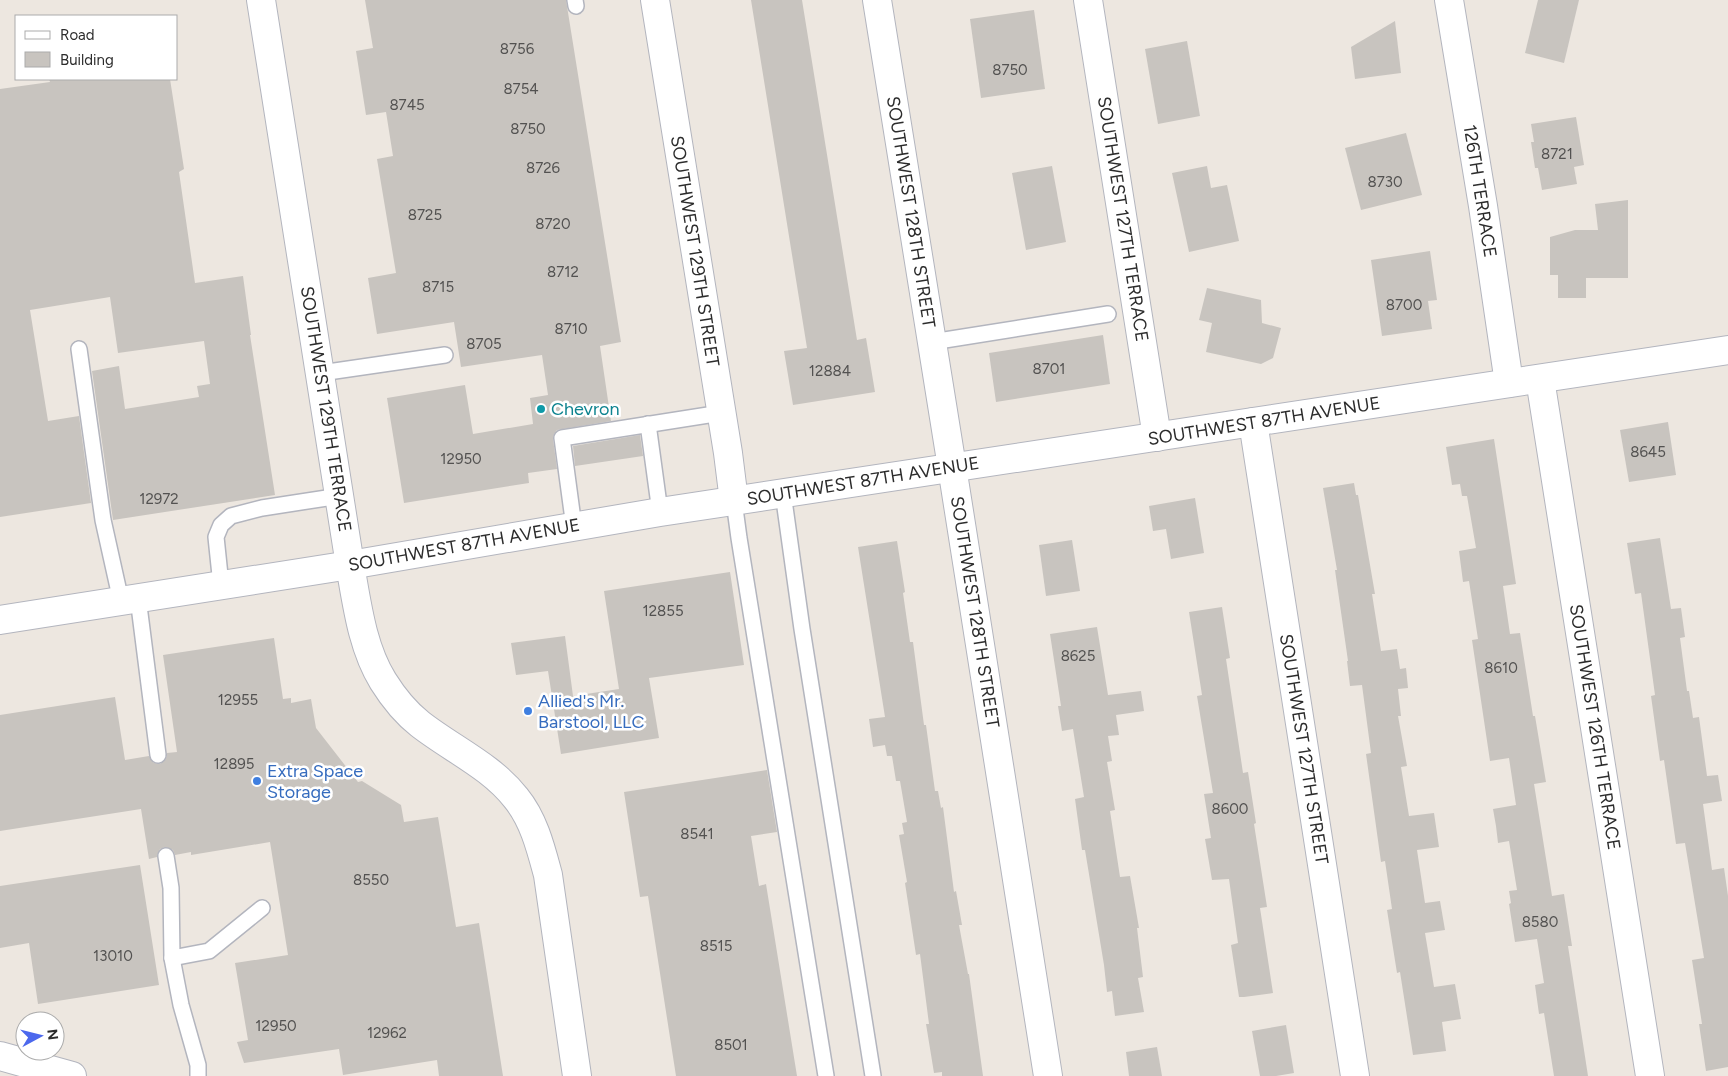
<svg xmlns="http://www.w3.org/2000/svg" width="1728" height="1076" viewBox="0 0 1728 1076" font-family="Figtree,sans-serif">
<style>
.building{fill:#c8c4bf}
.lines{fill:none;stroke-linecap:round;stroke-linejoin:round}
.service-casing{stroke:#b3b5be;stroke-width:18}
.minor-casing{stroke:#b3b5be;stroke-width:30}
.tertiary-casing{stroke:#b3b5be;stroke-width:30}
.secondary-casing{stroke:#b3b5be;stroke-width:30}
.service{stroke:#fff;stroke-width:15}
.minor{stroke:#fff;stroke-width:28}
.tertiary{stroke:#fff;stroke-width:28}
.secondary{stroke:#fff;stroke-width:28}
.culture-dot{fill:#0f9aa8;stroke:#fff;stroke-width:2}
.shop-dot{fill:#3f7fe0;stroke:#fff;stroke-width:2}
.labels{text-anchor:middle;stroke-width:5;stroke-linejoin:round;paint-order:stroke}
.number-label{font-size:15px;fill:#535251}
.street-label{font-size:18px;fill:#2c2c2c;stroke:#fff}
.culture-label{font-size:18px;fill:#0d838f;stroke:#fff;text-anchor:start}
.shop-label{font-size:18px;fill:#366cbe;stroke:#fff;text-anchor:start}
</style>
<rect width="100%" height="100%" fill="#ede7e0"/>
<g class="building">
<path d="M 365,0 L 566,0 L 621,342 L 600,346 L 611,421 L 557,430 L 554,434 L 553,439 L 557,469 L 528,473 L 529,483 L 404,503 L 387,398 L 465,385 L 473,434 L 533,424 L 530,398 L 548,395 L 542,355 L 461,367 L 454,322 L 377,334 L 368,278 L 396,273 L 377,159 L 393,156 L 386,112 L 366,115 L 356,51 L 373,48 Z"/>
<path d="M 751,0 L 802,0 L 857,340 L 866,338 L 875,392 L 793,405 L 784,351 L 807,348 Z"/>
<path d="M 1538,0 L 1579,0 L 1564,63 L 1525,53 Z"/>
<path d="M 1034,10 L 1045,89 L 981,98 L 970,19 Z"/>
<path d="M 1395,21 L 1401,73 L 1355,79 L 1351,47 Z"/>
<path d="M 1187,41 L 1200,116 L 1158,124 L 1145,49 Z"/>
<path d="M 49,79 L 170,79 L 184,169 L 179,172 L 195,283 L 243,276 L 251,335 L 250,335 L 275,495 L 113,520 L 92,371 L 119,366 L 125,409 L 199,397 L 197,386 L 210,384 L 204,341 L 118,353 L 110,297 L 30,310 L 48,421 L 79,416 L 91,503 L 0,517 L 0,89 L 50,82 Z"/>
<path d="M 1576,117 L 1584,165 L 1574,167 L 1577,184 L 1542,190 L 1538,168 L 1535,168 L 1531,142 L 1534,142 L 1531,124 Z"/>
<path d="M 1406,133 L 1422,195 L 1361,210 L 1345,148 Z"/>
<path d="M 1052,166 L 1066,242 L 1026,250 L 1012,173 Z"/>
<path d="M 1207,166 L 1211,188 L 1227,185 L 1239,241 L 1189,252 L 1172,173 Z"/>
<path d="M 1628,200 L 1628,278 L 1586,278 L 1586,298 L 1558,298 L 1558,275 L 1550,275 L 1550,237 L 1575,230 L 1598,230 L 1595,204 Z"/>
<path d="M 1430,251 L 1437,300 L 1428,301 L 1432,329 L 1382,336 L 1371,260 Z"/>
<path d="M 1207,288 L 1261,300 L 1262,323 L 1281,328 L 1273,358 L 1261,364 L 1206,352 L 1212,323 L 1199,320 Z"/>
<path d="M 1103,335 L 1110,384 L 996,402 L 989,353 Z"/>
<path d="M 1668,422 L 1676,475 L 1629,482 L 1620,430 Z"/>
<path d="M 640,435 L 643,456 L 575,466 L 573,446 Z"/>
<path d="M 1494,439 L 1516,584 L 1503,586 L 1510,634 L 1520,633 L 1533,716 L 1535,716 L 1546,782 L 1534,784 L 1552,896 L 1564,894 L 1572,946 L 1568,946 L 1588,1076 L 1554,1076 L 1544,1013 L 1539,1014 L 1535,985 L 1544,983 L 1537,939 L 1515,942 L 1509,904 L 1511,903 L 1509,891 L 1517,890 L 1509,841 L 1498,843 L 1496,826 L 1493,809 L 1516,805 L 1509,758 L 1490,761 L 1472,640 L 1478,639 L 1469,581 L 1463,582 L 1459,551 L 1476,548 L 1467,496 L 1462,496 L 1460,484 L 1452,485 L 1446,447 Z"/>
<path d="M 1354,483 L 1356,495 L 1358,495 L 1375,594 L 1372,594 L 1381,651 L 1397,649 L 1400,669 L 1406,668 L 1408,688 L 1398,689 L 1401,716 L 1398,716 L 1407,766 L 1401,767 L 1409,816 L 1434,813 L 1439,847 L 1417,850 L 1425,903 L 1440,901 L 1445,930 L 1425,933 L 1434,987 L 1455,984 L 1461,1019 L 1442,1022 L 1446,1051 L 1413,1055 L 1400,972 L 1397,973 L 1387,910 L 1392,909 L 1385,861 L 1381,862 L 1366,754 L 1371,753 L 1362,685 L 1350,686 L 1347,661 L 1348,661 L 1335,570 L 1337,570 L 1323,488 Z"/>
<path d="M 1195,498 L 1204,553 L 1171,559 L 1166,529 L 1153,531 L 1149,506 Z"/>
<path d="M 1660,538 L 1671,609 L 1681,608 L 1685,637 L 1680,638 L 1687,691 L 1689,691 L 1693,718 L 1699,717 L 1707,776 L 1718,775 L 1722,801 L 1703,804 L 1712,870 L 1724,868 L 1728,896 L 1728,1067 L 1706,1071 L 1699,1024 L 1702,1024 L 1692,960 L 1704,958 L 1685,843 L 1676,844 L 1664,760 L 1660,761 L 1651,696 L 1655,695 L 1641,593 L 1635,594 L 1627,543 Z"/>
<path d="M 1072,540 L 1080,591 L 1046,596 L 1039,545 Z"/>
<path d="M 897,541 L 905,592 L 903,593 L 910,642 L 913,642 L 924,725 L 926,725 L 935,791 L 938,791 L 941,808 L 943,807 L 954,892 L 956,891 L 962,925 L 959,925 L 968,974 L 969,974 L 983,1076 L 942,1076 L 942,1072 L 934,1073 L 926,1024 L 929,1024 L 920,954 L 916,955 L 905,883 L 907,882 L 899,835 L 904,834 L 902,823 L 907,822 L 900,781 L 896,781 L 892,756 L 887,756 L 885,745 L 873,747 L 869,719 L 885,717 L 858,547 Z"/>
<path d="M 730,572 L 744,665 L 649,678 L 659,738 L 561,754 L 548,671 L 516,675 L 511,643 L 565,636 L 573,696 L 619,689 L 604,591 Z"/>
<path d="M 1222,607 L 1230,658 L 1226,659 L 1243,773 L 1248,772 L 1256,823 L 1254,824 L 1267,907 L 1260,908 L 1273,993 L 1244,997 L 1239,997 L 1231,945 L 1238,943 L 1229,879 L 1212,880 L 1205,839 L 1211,838 L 1204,794 L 1213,793 L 1197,696 L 1202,695 L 1189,612 Z"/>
<path d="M 1097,627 L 1108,695 L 1141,691 L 1144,711 L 1116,715 L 1119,735 L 1108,736 L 1112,761 L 1107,762 L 1115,810 L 1110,811 L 1120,877 L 1130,876 L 1139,928 L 1137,928 L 1143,977 L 1138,978 L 1144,1012 L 1115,1016 L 1112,991 L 1107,992 L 1104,965 L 1085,850 L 1082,850 L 1075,799 L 1084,797 L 1073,729 L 1062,731 L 1058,706 L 1061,706 L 1050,634 Z"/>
<path d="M 274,638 L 283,699 L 291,698 L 291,703 L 311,699 L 316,728 L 358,782 L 362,781 L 401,805 L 404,822 L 438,817 L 456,927 L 479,923 L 503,1076 L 439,1076 L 437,1060 L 343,1075 L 339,1049 L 244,1063 L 237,1042 L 248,1040 L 235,963 L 288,955 L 270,842 L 191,855 L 191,852 L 175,855 L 173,850 L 165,847 L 160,849 L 157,857 L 149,859 L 141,809 L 0,831 L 0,715 L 115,697 L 125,760 L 149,756 L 154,763 L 160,764 L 166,759 L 167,753 L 177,752 L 163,655 Z"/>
<path d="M 767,770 L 777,832 L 751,836 L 759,886 L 766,884 L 797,1076 L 676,1076 L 648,896 L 640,897 L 624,792 Z"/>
<path d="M 140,865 L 159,985 L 38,1004 L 29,943 L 0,948 L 0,886 Z"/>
<path d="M 1286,1025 L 1294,1073 L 1276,1076 L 1260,1076 L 1252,1031 Z"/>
<path d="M 1157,1047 L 1162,1076 L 1129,1076 L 1126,1052 Z"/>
</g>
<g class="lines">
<g class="service-casing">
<g id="service">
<path d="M 575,0 L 576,6"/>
<path d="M 932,342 L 1108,314"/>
<path d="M 79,349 L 103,520 L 121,601"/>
<path d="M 321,373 L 445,355"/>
<path d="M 648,424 L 660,512"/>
<path d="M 783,493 L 802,629 L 873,1076"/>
<path d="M 734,501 L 739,538 L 826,1076"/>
<path d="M 574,527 L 562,438 L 721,413"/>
<path d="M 221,585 L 216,537 L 221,525 L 231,516 L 262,508 L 340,496"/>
<path d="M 138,598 L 158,755"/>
<path d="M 166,856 L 171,888 L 172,958 L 181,1005 L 198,1065 L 198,1076"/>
<path d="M 172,958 L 209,951 L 262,908"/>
</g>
</g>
<g class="minor-casing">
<g id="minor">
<path d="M 261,0 L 350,565 C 357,604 362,647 383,681 C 393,697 406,713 420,724 C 452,749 491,766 516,798 C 534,820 541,849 548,875 L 577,1076"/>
<path d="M 655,0 L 728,453 L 734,501"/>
<path d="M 1088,0 L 1157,437"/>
<path d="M 1449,0 L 1483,206 L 1509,383"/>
<path d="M 1540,379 L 1650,1076"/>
<path d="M 1253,422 L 1355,1076"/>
<path d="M 0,1056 L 72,1076"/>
</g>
</g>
<g class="tertiary-casing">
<path id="tertiary" d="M 877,0 L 952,467 L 1048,1076"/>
</g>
<g class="secondary-casing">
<path id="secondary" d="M 0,620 L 350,565 L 660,512 L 1728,350"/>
</g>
<use href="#service" class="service"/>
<use href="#minor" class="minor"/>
<use href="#tertiary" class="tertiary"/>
<use href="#secondary" class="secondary"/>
</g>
<circle class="culture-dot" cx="541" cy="409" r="5"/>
<g class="shop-dot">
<circle cx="528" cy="711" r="5"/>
<circle cx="257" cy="781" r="5"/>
</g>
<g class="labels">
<g class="number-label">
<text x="517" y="54">8756</text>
<text x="1010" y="75">8750</text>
<text x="521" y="94">8754</text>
<text x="407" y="110">8745</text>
<text x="528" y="134">8750</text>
<text x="1557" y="159">8721</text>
<text x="543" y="173">8726</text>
<text x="1385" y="187">8730</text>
<text x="425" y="220">8725</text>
<text x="553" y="229">8720</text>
<text x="563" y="277">8712</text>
<text x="438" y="292">8715</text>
<text x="1404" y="310">8700</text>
<text x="571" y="334">8710</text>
<text x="484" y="349">8705</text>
<text x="1049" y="374">8701</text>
<text x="830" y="376">12884</text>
<text x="1648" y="457">8645</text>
<text x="461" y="464">12950</text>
<text x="159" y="504">12972</text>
<text x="663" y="616">12855</text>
<text x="1078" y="661">8625</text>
<text x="1501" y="673">8610</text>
<text x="238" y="705">12955</text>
<text x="234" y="769">12895</text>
<text x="1230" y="814">8600</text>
<text x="697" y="839">8541</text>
<text x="371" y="885">8550</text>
<text x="1540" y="927">8580</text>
<text x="716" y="951">8515</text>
<text x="113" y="961">13010</text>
<text x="276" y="1031">12950</text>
<text x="387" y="1038">12962</text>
<text x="731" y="1050">8501</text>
</g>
<g class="street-label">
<text transform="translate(1480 191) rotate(81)" y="6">126TH TERRACE</text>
<text transform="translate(911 212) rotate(81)" y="6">SOUTHWEST 128TH STREET</text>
<text transform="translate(1123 219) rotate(81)" y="6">SOUTHWEST 127TH TERRACE</text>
<text transform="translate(695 251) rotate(81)" y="6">SOUTHWEST 129TH STREET</text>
<text transform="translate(326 409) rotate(81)" y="6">SOUTHWEST 129TH TERRACE</text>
<text transform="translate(1264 421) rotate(-9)" y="6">SOUTHWEST 87TH AVENUE</text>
<text transform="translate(863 481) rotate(-9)" y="6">SOUTHWEST 87TH AVENUE</text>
<text transform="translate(464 545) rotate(-10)" y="6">SOUTHWEST 87TH AVENUE</text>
<text transform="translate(975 612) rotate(81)" y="6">SOUTHWEST 128TH STREET</text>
<text transform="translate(1595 727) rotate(81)" y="6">SOUTHWEST 126TH TERRACE</text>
<text transform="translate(1304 749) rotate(81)" y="6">SOUTHWEST 127TH STREET</text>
</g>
<g class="culture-label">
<text x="551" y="415">Chevron</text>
</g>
<g class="shop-label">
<text x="538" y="707">Allied's Mr.<tspan x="538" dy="21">Barstool, LLC</tspan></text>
<text x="267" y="777">Extra Space<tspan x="267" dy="21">Storage</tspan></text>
</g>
</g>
<rect x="15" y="15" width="162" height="65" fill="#ffffff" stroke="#ababab"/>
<rect x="25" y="31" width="25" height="8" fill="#ffffff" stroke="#ababab"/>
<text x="60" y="40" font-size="15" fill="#2c2c2c">Road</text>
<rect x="25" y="52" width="25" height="15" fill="#c8c4bf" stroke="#ababab"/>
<text x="60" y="65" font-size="15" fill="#2c2c2c">Building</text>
<g transform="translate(40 1036) rotate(83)"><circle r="24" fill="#ffffff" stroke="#ababab"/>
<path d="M0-4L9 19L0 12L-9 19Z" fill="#4c68ed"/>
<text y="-8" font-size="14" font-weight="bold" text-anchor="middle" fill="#2c2c2c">N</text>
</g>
</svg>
